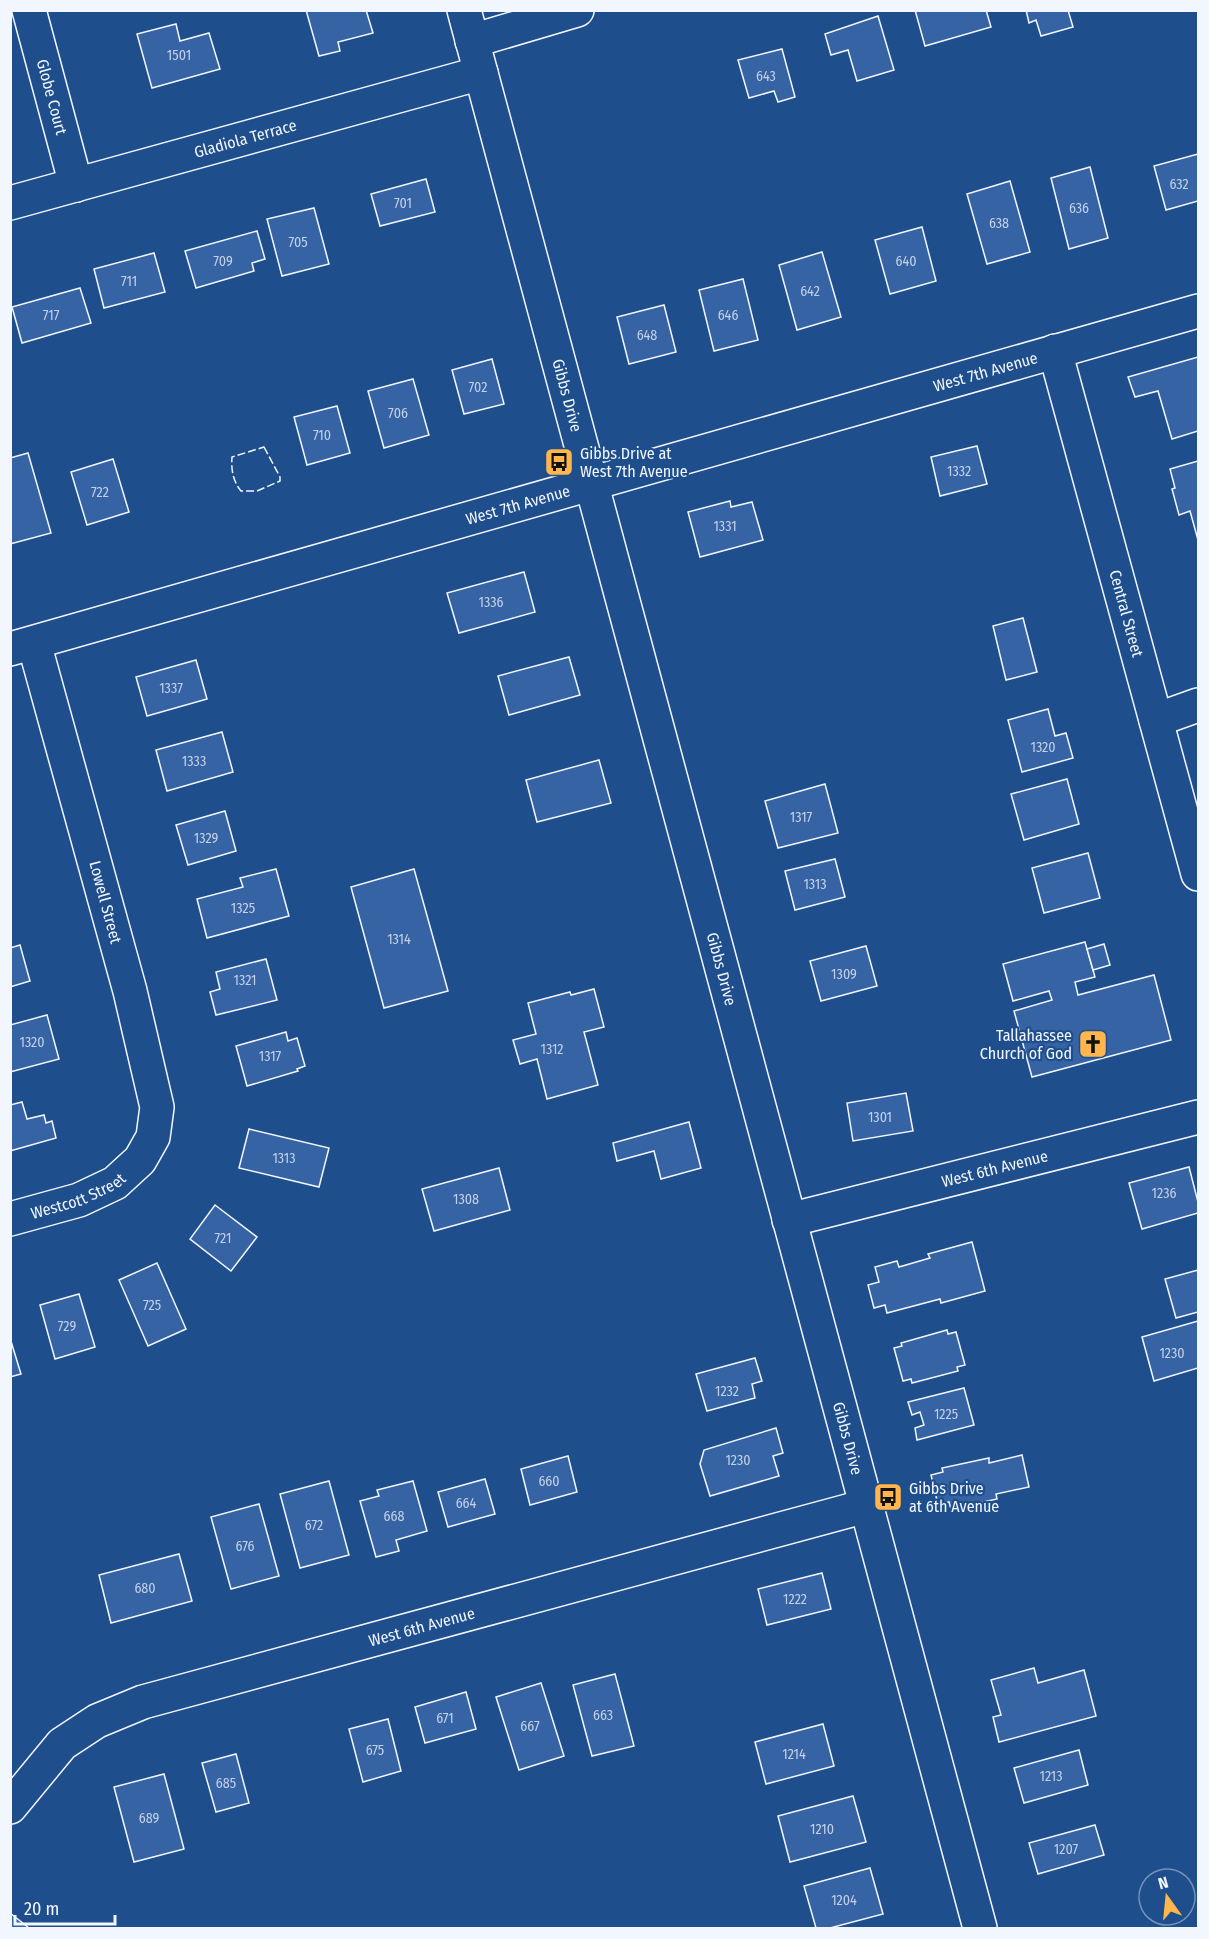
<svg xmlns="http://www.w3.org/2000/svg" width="1209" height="1939" viewBox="0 0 1209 1939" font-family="'Fira Sans Condensed',sans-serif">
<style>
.building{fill:#3563a3;stroke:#f2f6ff;stroke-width:1.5}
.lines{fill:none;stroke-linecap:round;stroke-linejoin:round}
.minor-casing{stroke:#f2f6ff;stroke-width:36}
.minor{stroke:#1f4e8c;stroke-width:33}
.fence{stroke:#f2f6ff;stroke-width:1.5;stroke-dasharray:8 3;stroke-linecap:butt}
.labels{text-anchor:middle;stroke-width:4.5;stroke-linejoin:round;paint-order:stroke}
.number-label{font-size:14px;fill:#c3d1e8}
.street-label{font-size:16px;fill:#f2f6ff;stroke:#1f4e8c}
.poi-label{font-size:16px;fill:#f2f6ff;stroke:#1f4e8c;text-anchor:start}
</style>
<rect width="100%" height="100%" fill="#1f4e8c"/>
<g class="building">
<path d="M 306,10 L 366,10 L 373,33 L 338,42 L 340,51 L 319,56 Z"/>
<path d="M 915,10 L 986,10 L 991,27 L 925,46 Z"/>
<path d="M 1026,10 L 1068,10 L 1073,27 L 1041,36 L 1036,20 L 1029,23 Z"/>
<path d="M 878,16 L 894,70 L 857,81 L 848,50 L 831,55 L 825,34 Z"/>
<path d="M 176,24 L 180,41 L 209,33 L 220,69 L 152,88 L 137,34 Z"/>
<path d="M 782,49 L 795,97 L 778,102 L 774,91 L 749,98 L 738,60 Z"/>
<path d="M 1198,154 L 1198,201 L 1166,210 L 1154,166 Z"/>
<path d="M 1090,167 L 1108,238 L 1069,249 L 1051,178 Z"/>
<path d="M 426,179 L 435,212 L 380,226 L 371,194 Z"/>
<path d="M 1010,181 L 1030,252 L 987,264 L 967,194 Z"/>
<path d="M 314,208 L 329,264 L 282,276 L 267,219 Z"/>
<path d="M 922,227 L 936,281 L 890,294 L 875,240 Z"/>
<path d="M 257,231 L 265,259 L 252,263 L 254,271 L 196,288 L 185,251 Z"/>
<path d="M 822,252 L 841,317 L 797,330 L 779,265 Z"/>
<path d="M 154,253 L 165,292 L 104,308 L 94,269 Z"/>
<path d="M 743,279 L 758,340 L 714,351 L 699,290 Z"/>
<path d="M 80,288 L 91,323 L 22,343 L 12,307 Z"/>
<path d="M 664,305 L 676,352 L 629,364 L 617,317 Z"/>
<path d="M 1198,357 L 1198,431 L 1172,439 L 1158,391 L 1135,397 L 1128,377 Z"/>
<path d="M 492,359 L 504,404 L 464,414 L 452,370 Z"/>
<path d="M 413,379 L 429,435 L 384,448 L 368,391 Z"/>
<path d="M 337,406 L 350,453 L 307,465 L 294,417 Z"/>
<path d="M 977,446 L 987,484 L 940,496 L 931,457 Z"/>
<path d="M 28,453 L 51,533 L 10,544 L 10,458 Z"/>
<path d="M 113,459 L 129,512 L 87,525 L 71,472 Z"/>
<path d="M 1198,461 L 1198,540 L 1190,511 L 1179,515 L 1172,489 L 1175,488 L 1170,469 Z"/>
<path d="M 730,501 L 731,507 L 752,502 L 763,540 L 700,557 L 688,512 Z"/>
<path d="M 524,572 L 535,612 L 459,633 L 447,593 Z"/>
<path d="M 1023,618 L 1037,672 L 1006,680 L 993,626 Z"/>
<path d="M 569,657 L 580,695 L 509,715 L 498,676 Z"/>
<path d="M 196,660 L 207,699 L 147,716 L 136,677 Z"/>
<path d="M 1048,709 L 1055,736 L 1066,733 L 1073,758 L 1022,772 L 1008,720 Z"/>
<path d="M 222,732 L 233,772 L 167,791 L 156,750 Z"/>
<path d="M 599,760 L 611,803 L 537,822 L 526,780 Z"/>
<path d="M 1067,779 L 1079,824 L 1024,840 L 1011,794 Z"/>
<path d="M 825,784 L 838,833 L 778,848 L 765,801 Z"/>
<path d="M 225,811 L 236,851 L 188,865 L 176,825 Z"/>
<path d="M 1088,853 L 1100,898 L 1044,913 L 1032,868 Z"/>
<path d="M 835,859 L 845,897 L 795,910 L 785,871 Z"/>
<path d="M 276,869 L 289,916 L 207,938 L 197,899 L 243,887 L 240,878 Z"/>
<path d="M 414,869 L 448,991 L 384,1008 L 351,887 Z"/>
<path d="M 1085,942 L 1095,977 L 1075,982 L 1078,995 L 1154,975 L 1171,1040 L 1032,1077 L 1014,1011 L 1052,1000 L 1049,991 L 1013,1001 L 1003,964 Z"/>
<path d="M 1104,944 L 1110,965 L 1093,970 L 1087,949 Z"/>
<path d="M 20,945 L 30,981 L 10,987 L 10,948 Z"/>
<path d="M 866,946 L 877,986 L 821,1001 L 810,961 Z"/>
<path d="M 266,959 L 277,1000 L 216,1015 L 210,992 L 220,989 L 216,972 Z"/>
<path d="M 594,989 L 604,1027 L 584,1032 L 598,1085 L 547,1099 L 537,1059 L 520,1064 L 513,1040 L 536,1034 L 528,1003 L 570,992 L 571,995 Z"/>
<path d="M 47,1015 L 59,1059 L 10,1072 L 10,1025 Z"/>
<path d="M 286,1032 L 288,1041 L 297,1038 L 305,1066 L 297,1069 L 298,1071 L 247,1086 L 236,1046 Z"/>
<path d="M 906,1093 L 913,1131 L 853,1141 L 847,1103 Z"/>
<path d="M 22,1102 L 27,1119 L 44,1115 L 46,1123 L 52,1121 L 56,1138 L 10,1151 L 10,1105 Z"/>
<path d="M 689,1122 L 701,1168 L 661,1179 L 654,1151 L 617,1161 L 613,1143 Z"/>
<path d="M 249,1129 L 329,1148 L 319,1187 L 239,1168 Z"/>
<path d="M 1189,1167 L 1198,1202 L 1198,1213 L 1142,1229 L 1129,1183 Z"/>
<path d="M 499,1168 L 510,1210 L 434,1231 L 422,1189 Z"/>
<path d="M 215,1205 L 257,1237 L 231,1271 L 190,1239 Z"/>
<path d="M 972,1242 L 985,1291 L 941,1303 L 940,1299 L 887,1313 L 885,1305 L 874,1308 L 868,1285 L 879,1282 L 875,1267 L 897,1261 L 899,1267 L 930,1258 L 928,1254 Z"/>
<path d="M 157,1263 L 186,1329 L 148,1346 L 119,1280 Z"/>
<path d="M 1198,1270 L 1198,1312 L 1176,1318 L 1165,1279 Z"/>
<path d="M 79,1294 L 95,1347 L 55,1359 L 40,1305 Z"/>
<path d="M 1198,1321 L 1198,1368 L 1154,1381 L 1142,1337 Z"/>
<path d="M 947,1330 L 948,1334 L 956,1332 L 965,1365 L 957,1367 L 958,1371 L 912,1383 L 911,1379 L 903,1381 L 894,1348 L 902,1346 L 901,1343 Z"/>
<path d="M 10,1338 L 21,1374 L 10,1377 Z"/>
<path d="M 755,1358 L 762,1381 L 752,1384 L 755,1398 L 707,1411 L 696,1374 Z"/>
<path d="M 964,1388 L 974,1425 L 917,1440 L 915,1428 L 924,1425 L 920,1412 L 912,1415 L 908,1402 Z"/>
<path d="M 776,1428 L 783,1453 L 773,1456 L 779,1476 L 710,1496 L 700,1464 L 704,1450 Z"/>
<path d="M 1022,1455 L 1029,1487 L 996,1494 L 997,1499 L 951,1509 L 949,1502 L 938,1505 L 931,1475 L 943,1472 L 942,1468 L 989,1458 L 989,1463 Z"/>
<path d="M 568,1456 L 577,1492 L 530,1505 L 521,1469 Z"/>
<path d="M 485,1479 L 495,1514 L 448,1527 L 438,1492 Z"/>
<path d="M 329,1481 L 349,1555 L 300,1568 L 280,1494 Z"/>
<path d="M 413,1481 L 427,1531 L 396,1540 L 399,1551 L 376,1557 L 360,1501 L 379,1496 L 377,1490 Z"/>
<path d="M 259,1504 L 279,1576 L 231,1589 L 211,1517 Z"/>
<path d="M 179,1554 L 192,1601 L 111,1623 L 99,1575 Z"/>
<path d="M 822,1573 L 831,1609 L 767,1625 L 758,1589 Z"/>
<path d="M 1034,1668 L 1038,1683 L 1084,1670 L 1096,1716 L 999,1742 L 993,1717 L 1001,1715 L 991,1680 Z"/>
<path d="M 615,1674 L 634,1746 L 592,1756 L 573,1685 Z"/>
<path d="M 541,1683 L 564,1756 L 519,1770 L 496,1697 Z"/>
<path d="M 466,1692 L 476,1729 L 425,1743 L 415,1707 Z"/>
<path d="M 388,1719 L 401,1771 L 363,1782 L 349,1729 Z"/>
<path d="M 823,1724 L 834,1766 L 766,1784 L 755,1742 Z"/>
<path d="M 1079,1750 L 1088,1785 L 1024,1803 L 1014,1768 Z"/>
<path d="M 236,1754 L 249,1803 L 216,1812 L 202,1763 Z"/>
<path d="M 164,1774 L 184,1849 L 134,1862 L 114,1787 Z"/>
<path d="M 853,1796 L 866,1842 L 790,1862 L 778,1816 Z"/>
<path d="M 1095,1825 L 1104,1855 L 1038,1874 L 1029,1843 Z"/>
<path d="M 870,1868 L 883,1914 L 830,1928 L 816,1928 L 804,1886 Z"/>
<path d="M 10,1913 L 29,1928 L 10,1928 Z"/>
</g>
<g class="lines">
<g class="minor-casing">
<g id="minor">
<path id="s1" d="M 29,10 L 76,185"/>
<path id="s2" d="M 464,10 L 980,1928"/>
<path d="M 472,41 L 577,10"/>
<path id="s3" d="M 10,203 L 481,73"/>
<path id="s4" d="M 1055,351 L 1198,874"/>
<path id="s5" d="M 10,649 L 1198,311"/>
<path d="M 1156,720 L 1198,705"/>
<path id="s6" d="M 10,1219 L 79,1200 L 115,1183 L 140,1160 L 153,1137 L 157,1107 L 130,991 L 34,643"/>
<path id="s7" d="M 789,1220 L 1198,1117"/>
<path id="s8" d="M 10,1807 L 62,1744 L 97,1721 L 143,1702 L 866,1506"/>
</g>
</g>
<use href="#minor" class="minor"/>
<path class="fence" d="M 264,447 L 280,477 L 280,481 L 257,491 L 241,491 C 233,481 231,470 232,457 Z"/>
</g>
<defs>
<g id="bus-square" transform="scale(1.5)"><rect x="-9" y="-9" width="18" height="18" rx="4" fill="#ffb74d" stroke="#1f4e8c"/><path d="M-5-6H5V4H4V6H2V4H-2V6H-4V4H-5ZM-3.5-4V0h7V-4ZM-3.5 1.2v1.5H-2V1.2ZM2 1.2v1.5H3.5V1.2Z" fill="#111"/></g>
<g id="church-square" transform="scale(1.5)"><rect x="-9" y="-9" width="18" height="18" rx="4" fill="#ffb74d" stroke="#1f4e8c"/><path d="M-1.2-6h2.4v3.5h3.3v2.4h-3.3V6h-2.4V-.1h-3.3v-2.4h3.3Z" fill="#111"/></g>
</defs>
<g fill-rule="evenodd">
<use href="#bus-square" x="559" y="462"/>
<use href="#church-square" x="1093" y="1044"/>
<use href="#bus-square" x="888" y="1497"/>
</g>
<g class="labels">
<g class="number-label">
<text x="179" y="60">1501</text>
<text x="766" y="81">643</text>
<text x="1179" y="189">632</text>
<text x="403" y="208">701</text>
<text x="1079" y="213">636</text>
<text x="999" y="228">638</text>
<text x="298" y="247">705</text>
<text x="223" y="266">709</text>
<text x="906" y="266">640</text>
<text x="129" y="286">711</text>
<text x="810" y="296">642</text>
<text x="51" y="320">717</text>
<text x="728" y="320">646</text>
<text x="647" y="340">648</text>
<text x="478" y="392">702</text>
<text x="398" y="418">706</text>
<text x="322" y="440">710</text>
<text x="959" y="476">1332</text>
<text x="100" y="497">722</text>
<text x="725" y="531">1331</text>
<text x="491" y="607">1336</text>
<text x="171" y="693">1337</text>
<text x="1043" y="752">1320</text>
<text x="194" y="766">1333</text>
<text x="801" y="822">1317</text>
<text x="206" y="843">1329</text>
<text x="815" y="889">1313</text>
<text x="243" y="913">1325</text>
<text x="399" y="944">1314</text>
<text x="844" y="979">1309</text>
<text x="245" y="985">1321</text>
<text x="32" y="1047">1320</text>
<text x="552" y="1054">1312</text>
<text x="270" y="1061">1317</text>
<text x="880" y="1122">1301</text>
<text x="284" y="1163">1313</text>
<text x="1164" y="1198">1236</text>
<text x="466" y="1204">1308</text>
<text x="223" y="1243">721</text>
<text x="152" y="1310">725</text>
<text x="67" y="1331">729</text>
<text x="1172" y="1358">1230</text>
<text x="727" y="1396">1232</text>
<text x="946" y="1419">1225</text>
<text x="738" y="1465">1230</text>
<text x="549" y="1486">660</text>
<text x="466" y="1508">664</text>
<text x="394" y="1521">668</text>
<text x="314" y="1530">672</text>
<text x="245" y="1551">676</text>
<text x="145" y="1593">680</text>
<text x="795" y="1604">1222</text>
<text x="603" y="1720">663</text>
<text x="445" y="1723">671</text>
<text x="530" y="1731">667</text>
<text x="375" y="1755">675</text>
<text x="794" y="1759">1214</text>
<text x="1051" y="1781">1213</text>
<text x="226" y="1788">685</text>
<text x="149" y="1823">689</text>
<text x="822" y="1834">1210</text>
<text x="1066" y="1854">1207</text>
<text x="844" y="1905">1204</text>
</g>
<g class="street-label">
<text dy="6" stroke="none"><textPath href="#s1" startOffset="90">Globe Court</textPath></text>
<text dy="6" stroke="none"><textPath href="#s3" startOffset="244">Gladiola Terrace</textPath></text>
<text dy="6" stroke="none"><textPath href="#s5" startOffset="1014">West 7th Avenue</textPath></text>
<text dy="6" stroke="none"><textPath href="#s2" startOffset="399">Gibbs Drive</textPath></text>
<text dy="6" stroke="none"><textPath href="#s5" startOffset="528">West 7th Avenue</textPath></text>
<text dy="6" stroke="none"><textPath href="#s4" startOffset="272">Central Street</textPath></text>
<text transform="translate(106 902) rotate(75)" y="6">Lowell Street</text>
<text dy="6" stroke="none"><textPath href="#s2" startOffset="993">Gibbs Drive</textPath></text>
<text dy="6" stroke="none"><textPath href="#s7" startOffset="212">West 6th Avenue</textPath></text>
<text dy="6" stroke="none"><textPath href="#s6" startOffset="72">Westcott Street</textPath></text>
<text dy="6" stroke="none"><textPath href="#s2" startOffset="1479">Gibbs Drive</textPath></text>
<text dy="6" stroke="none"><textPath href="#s8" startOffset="462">West 6th Avenue</textPath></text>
</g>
<g class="poi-label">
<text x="580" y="459">Gibbs Drive at<tspan x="580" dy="18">West 7th Avenue</tspan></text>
<text x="1072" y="1041" text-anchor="end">Tallahassee<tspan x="1072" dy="18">Church of God</tspan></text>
<text x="909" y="1494">Gibbs Drive<tspan x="909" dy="18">at 6th Avenue</tspan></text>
</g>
</g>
<rect width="1209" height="1939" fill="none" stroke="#f2f6ff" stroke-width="24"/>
<g transform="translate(1167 1897) rotate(345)"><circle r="28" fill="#1f4e8c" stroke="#7391ba" stroke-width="1.5"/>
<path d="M0-4.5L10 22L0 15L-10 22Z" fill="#ffb74d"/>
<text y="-9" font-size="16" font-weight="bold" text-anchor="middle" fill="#f2f6ff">N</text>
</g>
<path d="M15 1915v9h100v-9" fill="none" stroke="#f2f6ff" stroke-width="3"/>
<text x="24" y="1915" font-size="18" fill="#f2f6ff" stroke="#1f4e8c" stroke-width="4.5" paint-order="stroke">20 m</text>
</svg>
